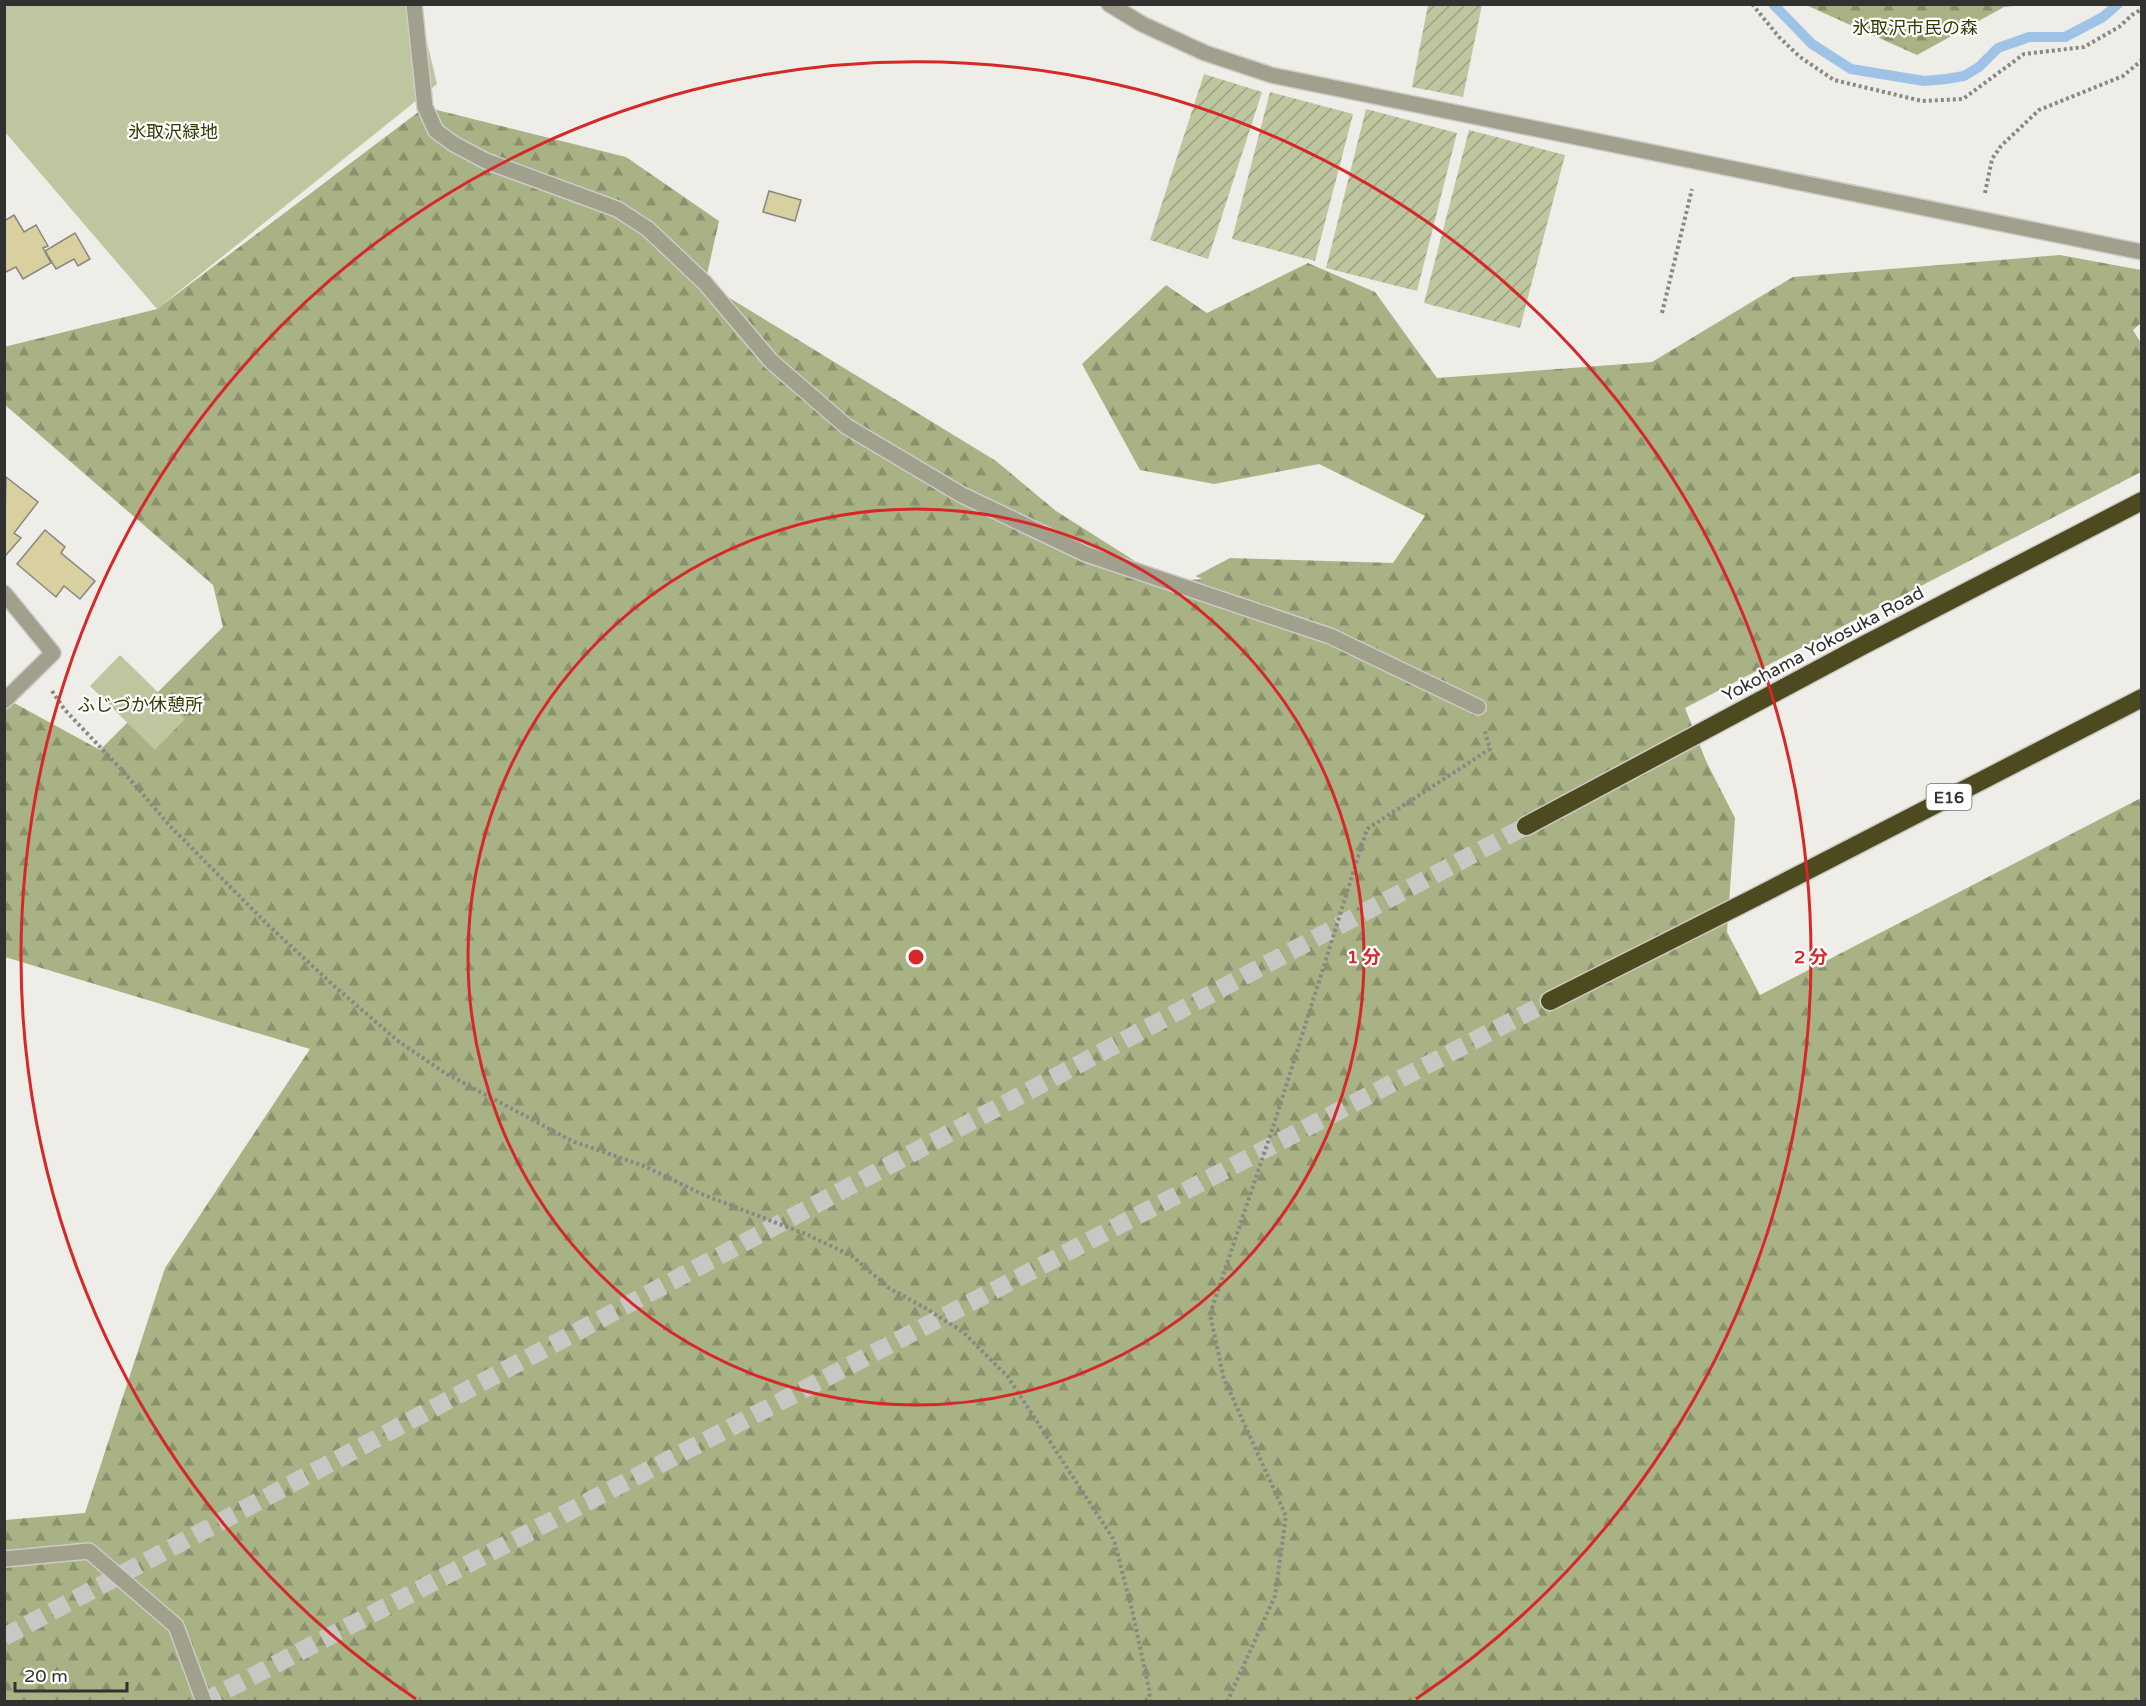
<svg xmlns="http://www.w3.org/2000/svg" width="2146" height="1706" viewBox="0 0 2146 1706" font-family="'Varela Round','Noto Sans JP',sans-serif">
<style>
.forest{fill:url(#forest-firs)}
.park{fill:#bec69f}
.garden{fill:url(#garden-furrows)}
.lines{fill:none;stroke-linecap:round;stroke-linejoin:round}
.stream{stroke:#9ec3e6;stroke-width:10}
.building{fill:#d9d0a0;stroke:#878682;stroke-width:1.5}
.highway-tunnel{stroke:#c8c7c3;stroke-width:18;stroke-dasharray:18 9;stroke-linecap:butt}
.minor-casing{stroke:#cccbc7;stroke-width:18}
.highway-casing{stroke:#cccbc7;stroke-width:21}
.path{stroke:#888884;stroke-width:4;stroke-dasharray:3 3;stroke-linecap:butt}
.minor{stroke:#a0a08c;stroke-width:15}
.highway{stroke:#4c4a1e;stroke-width:18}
.ring{fill:none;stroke:#d62828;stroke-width:3}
.labels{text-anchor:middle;stroke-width:4.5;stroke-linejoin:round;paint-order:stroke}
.shield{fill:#fff;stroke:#6f6f6d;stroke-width:1.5}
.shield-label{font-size:16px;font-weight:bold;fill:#31312f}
.park-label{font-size:18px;fill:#333a02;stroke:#fff}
.street-label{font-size:18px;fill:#31312f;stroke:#fff}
.centre{fill:#d62828;stroke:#fff;stroke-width:3}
.ring-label{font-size:18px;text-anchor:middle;font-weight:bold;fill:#d62828;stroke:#fff;stroke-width:4.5;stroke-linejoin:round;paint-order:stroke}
</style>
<defs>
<pattern id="forest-firs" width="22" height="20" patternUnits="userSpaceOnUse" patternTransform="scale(1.5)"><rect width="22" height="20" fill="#a9b284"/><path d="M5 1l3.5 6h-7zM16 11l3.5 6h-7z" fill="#8a916c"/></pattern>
<pattern id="garden-furrows" width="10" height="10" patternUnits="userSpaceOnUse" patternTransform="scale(1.5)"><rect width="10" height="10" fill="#bec69f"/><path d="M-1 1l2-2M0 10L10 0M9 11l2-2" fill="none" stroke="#9ba182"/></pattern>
</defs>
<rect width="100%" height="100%" fill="#eeede8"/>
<g class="forest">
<path d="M 1806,5 L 2022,5 L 2004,7 L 1917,55 Z"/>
<path d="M 425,107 L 626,157 L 719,221 L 705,283 L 996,461 L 1056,511 L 1168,582 L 1202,579 L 1196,576 L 1230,558 L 1393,563 L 1425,516 L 1319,464 L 1214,484 L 1140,470 L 1082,364 L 1166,285 L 1207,313 L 1308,263 L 1375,292 L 1437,378 L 1652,362 L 1793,277 L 2060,255 L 2141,270 L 2141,323 L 2133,330 L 2141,343 L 2141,472 L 1685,708 L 1706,761 L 1735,818 L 1727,932 L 1760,995 L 2141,798 L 2141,1701 L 5,1701 L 5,1520 L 85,1513 L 165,1268 L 310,1049 L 5,957 L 5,698 L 100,750 L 223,627 L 213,585 L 5,405 L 4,347 L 157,309 Z"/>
</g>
<g class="park">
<path d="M 4,5 L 418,5 L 437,84 L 157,309 L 5,132 Z"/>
<path d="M 120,655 L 185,719 L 155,750 L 90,686 Z"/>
</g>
<g class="garden">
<path d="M 1428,5 L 1482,5 L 1463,97 L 1412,87 Z"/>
<path d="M 1204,74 L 1262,92 L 1208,259 L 1150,240 Z"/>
<path d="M 1270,92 L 1353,114 L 1315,261 L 1232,239 Z"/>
<path d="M 1366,109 L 1457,133 L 1417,291 L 1326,268 Z"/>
<path d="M 1469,130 L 1565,155 L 1520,328 L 1424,303 Z"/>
</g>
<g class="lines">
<path class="stream" d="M 1773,4 L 1812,44 L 1851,69 L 1924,81 L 1946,79 L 1964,76 L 1979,67 L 1998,48 L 2029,37 L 2065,37 L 2103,17 L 2118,4"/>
</g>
<g class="building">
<path d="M 769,191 L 801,200 L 795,221 L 763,212 Z"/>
<path d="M 14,215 L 24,232 L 36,225 L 48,246 L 43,248 L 51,263 L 23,279 L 16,267 L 6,272 L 4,269 L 4,221 Z"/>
<path d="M 75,233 L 90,259 L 78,266 L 74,259 L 56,269 L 45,251 Z"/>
<path d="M 6,477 L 38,502 L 14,533 L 21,538 L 6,555 L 4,554 Z"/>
<path d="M 45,530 L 65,547 L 61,553 L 95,581 L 80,599 L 64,586 L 56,597 L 17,564 Z"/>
</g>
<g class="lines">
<g class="highway-tunnel">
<path d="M 4,1637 L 1526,826"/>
<path d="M 203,1702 L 1550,1001"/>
</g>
<g class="minor-casing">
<g id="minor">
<path d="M 414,4 L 425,107 L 436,131 L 454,144 L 486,161 L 617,209 L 648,229 L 705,283 L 771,361 L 846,426 L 962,495 L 1086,554 L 1330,636 L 1478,707"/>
<path d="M 1109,4 L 1142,24 L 1205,53 L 1271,75 L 2142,252"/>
<path d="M 4,593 L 53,653 L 4,701"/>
<path d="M 4,1559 L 89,1551 L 176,1626 L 204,1702"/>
</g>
</g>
<g class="highway-casing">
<g id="highway">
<path d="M 1526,826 L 1862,646 L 2142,501"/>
<path d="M 1550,1001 L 1756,897 L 2142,698"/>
</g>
</g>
<g class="path">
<path d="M 1752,4 L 1779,37 L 1800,57 L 1834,80 L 1922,101 L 1963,99 L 2024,54 L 2084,47 L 2119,27 L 2132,15 L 2142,9"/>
<path d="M 1985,193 L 1992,159 L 2001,146 L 2039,110 L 2123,76 L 2142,60"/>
<path d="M 1662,313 L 1692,189"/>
<path d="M 52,691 L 64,709 L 121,769 L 170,826 L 267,924 L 333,985 L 398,1041 L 445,1073 L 572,1141 L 644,1166 L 704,1195 L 808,1235 L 852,1256 L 889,1288 L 927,1309 L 963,1332 L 1008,1377 L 1114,1540 L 1132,1610 L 1149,1689 L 1150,1702"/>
<path d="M 1227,1702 L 1275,1596 L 1286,1516 L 1224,1379 L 1210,1314 L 1274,1124 L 1367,829 L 1490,749 L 1485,731"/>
</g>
<use href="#minor" class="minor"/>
<use href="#highway" class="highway"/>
</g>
<g class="ring">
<circle cx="916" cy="957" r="448"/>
<path d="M416 1699A895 895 0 1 1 1416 1699"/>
</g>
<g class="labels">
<rect class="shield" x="1926.5" y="784" width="45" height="26" rx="4.5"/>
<g class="shield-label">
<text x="1949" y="803">E16</text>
</g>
<g class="park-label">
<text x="1915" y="34">氷取沢市民の森</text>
<text x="173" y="138">氷取沢緑地</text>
<text x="140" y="711">ふじづか休憩所</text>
</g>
<g class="street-label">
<text transform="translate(1823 644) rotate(-28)" y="6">Yokohama Yokosuka Road</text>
</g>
</g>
<circle cx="916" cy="957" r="9" class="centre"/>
<g class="ring-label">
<text x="1364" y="963">1 分</text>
<text x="1811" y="963">2 分</text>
</g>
<rect width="2146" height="1706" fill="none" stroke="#31312f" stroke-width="12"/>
<path d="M15 1682v9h112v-9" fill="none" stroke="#31312f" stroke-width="3"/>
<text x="24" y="1682" font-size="18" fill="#31312f" stroke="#ffffff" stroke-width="4.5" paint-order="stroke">20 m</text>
</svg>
